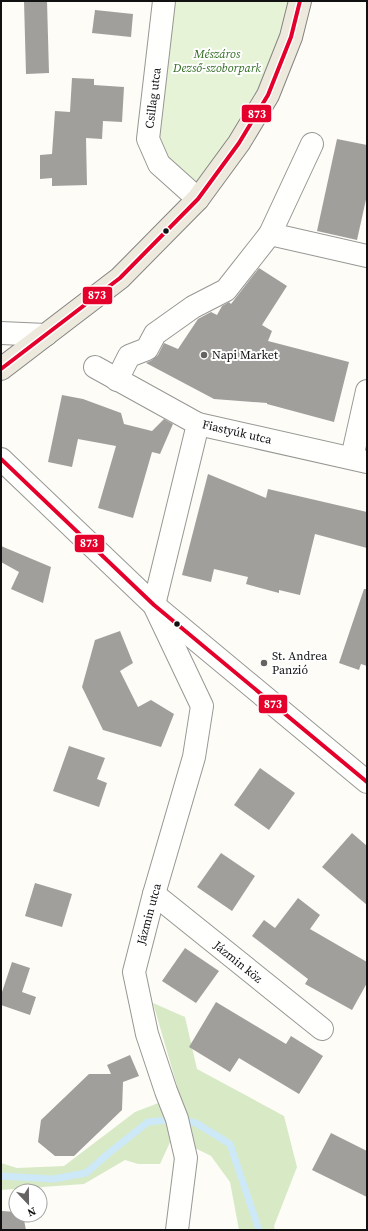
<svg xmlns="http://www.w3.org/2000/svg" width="368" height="1231" viewBox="0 0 368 1231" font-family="'Source Serif 4',serif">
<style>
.green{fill:#e7f3d7}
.forest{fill:#d8eac5}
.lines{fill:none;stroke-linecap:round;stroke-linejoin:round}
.stream{stroke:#cde8f7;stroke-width:7}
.building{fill:#a19f9c}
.minor-casing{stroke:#979795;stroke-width:24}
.major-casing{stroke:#858482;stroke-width:24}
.minor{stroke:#fffffe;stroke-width:22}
.major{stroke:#ede9dc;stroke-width:22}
.bus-1-casing{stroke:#fff;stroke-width:7}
.bus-1{stroke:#e4002b;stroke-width:4}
.bus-dot{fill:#111;stroke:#fff;stroke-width:1.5}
.poi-dot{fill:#646362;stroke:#fff;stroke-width:1.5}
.labels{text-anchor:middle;stroke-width:4;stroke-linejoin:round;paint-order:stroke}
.park-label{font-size:12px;font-style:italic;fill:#2f6b1f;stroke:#fff}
.street-label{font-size:12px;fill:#111;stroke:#fff}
.poi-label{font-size:12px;fill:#111;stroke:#fff;text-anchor:start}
.line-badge{stroke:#fff;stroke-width:1.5}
.badge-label{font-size:11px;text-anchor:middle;font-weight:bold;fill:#fff}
</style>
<rect width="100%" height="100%" fill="#fdfcf7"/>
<path class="green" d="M 164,1 L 300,1 L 291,37 L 198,199 L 148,139 Z"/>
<g class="forest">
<path d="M 153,1003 L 185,1017 L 197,1069 L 284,1116 L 297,1167 L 274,1226 L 275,1230 L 239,1230 L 230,1182 L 211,1156 L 195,1148 Z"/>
<path d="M 161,1102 L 171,1140 L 160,1164 L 138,1164 L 125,1160 L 84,1184 L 1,1190 L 1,1163 L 17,1168 L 64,1166 L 135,1112 Z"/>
</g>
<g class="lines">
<path class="stream" d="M 1,1176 L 53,1179 L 86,1173 L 109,1153 L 148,1122 L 177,1119 L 196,1123 L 230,1144 L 259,1230"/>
</g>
<g class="building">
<path d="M 24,1 L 47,1 L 49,73 L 26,74 Z"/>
<path d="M 95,10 L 133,14 L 131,37 L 92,33 Z"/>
<path d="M 72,78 L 94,79 L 94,85 L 124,87 L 122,122 L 103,121 L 102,139 L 86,138 L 87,185 L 52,186 L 52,178 L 40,179 L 40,155 L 52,154 L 55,111 L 70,112 Z"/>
<path d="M 337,139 L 367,145 L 367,195 L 357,240 L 317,231 Z"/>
<path d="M 259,268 L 287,286 L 262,325 L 272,331 L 268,341 L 349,362 L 334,422 L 267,404 L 267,403 L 214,399 L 146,363 L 152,360 L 158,355 L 164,343 L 178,349 L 198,319 L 211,312 L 217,315 L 222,306 L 229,302 L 231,304 Z"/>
<path d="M 62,395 L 83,399 L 121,413 L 124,424 L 152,431 L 164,419 L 173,424 L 160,454 L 152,452 L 133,518 L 98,508 L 116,446 L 78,439 L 72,467 L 48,462 Z"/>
<path d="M 208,474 L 266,498 L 268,489 L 367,512 L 367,548 L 315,534 L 300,595 L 279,590 L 279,593 L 246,584 L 248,577 L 214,569 L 211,582 L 182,575 Z"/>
<path d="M 1,546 L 51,567 L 43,603 L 11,589 L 19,572 L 1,562 Z"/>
<path d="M 364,589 L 367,589 L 367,666 L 361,664 L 359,670 L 339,663 Z"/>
<path d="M 120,631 L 133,663 L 120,671 L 138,707 L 151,700 L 174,714 L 161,747 L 103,730 L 82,687 L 95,640 Z"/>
<path d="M 69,746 L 105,758 L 97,779 L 107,783 L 99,807 L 53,791 Z"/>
<path d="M 260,768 L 295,793 L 269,830 L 234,805 Z"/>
<path d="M 352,833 L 367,846 L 367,905 L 322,867 Z"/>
<path d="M 221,853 L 255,876 L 232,911 L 197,887 Z"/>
<path d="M 35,883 L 72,894 L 62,927 L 25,916 Z"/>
<path d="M 298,898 L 320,915 L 310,929 L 367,962 L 367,983 L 352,1010 L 305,984 L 308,979 L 252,936 L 264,920 L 275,928 Z"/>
<path d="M 185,948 L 219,971 L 196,1003 L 162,981 Z"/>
<path d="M 12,962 L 30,968 L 22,992 L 36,997 L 30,1015 L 1,1005 L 1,995 Z"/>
<path d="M 216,1002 L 286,1044 L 291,1036 L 323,1056 L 299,1094 L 239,1058 L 230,1072 L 189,1047 Z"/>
<path d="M 130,1055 L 139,1076 L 123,1082 L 122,1110 L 74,1156 L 55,1156 L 38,1142 L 41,1120 L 89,1074 L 111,1074 L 107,1065 Z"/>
<path d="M 331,1133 L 367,1151 L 367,1197 L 312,1170 Z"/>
<path d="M 2,1211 L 16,1212 L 16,1215 L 23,1215 L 26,1230 L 1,1230 Z"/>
</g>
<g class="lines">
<g class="minor-casing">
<g id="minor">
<path d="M 164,1 L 148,139 L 159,164 L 198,199"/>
<path d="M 270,234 L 367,256"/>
<path d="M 1,333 L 46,335"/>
<path d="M 95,367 L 198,424 L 367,462"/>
<path d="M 117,380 L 129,356 L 147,349 L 155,334 L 193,307 L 226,290 L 270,234 L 312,144"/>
<path d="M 352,458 L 367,391"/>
<path d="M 1,459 L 154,605 L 367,782"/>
<path d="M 154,894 L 322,1029"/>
<path d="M 177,1230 L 186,1158 L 177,1119 L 166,1091 L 147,1034 L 134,972 L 154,894 L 194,757 L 202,706 L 154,605 L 198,424"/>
</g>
</g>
<g class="major-casing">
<path id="major" d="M 1,369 L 120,278 L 198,199 L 239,143 L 268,95 L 291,37 L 300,1"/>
</g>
<use href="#minor" class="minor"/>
<use href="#major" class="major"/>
<g class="bus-1-casing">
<g id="bus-1">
<path d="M 1,369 L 120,278 L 198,199 L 239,143 L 268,95 L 291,37 L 300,1"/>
<path d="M 1,459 L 154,605 L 367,782"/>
</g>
</g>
<use href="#bus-1" class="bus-1"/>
</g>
<g class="bus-dot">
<circle cx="166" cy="231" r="3.5"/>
<circle cx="177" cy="624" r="3.5"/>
</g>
<g class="poi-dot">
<circle cx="204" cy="355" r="4"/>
<circle cx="264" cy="663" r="4"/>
</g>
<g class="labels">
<g class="park-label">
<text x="217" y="58">Mészáros<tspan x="217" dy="14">Dezső-szoborpark</tspan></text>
</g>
<g class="street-label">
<text transform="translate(153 98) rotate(-83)" y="4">Csillag utca</text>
<text transform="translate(237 432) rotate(13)" y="4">Fiastyúk utca</text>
<text transform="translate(149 914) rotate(-75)" y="4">Jázmin utca</text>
<text transform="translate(238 962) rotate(39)" y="4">Jázmin köz</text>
</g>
<g class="poi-label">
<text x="212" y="359">Napi Market</text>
<text x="272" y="660">St. Andrea<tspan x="272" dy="14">Panzió</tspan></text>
</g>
</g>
<g class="line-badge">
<rect x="241" y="104" width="31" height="19" rx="4" fill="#e4002b"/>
<rect x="82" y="286" width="31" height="19" rx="4" fill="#e4002b"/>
<rect x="74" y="534" width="31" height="19" rx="4" fill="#e4002b"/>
<rect x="258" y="694" width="30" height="20" rx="4" fill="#e4002b"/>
</g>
<g class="badge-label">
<text x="257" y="118">873</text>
<text x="97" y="299">873</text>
<text x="89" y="547">873</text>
<text x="273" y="708">873</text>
</g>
<rect width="368" height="1231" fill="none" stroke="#111111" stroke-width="4"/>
<g transform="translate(28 1203) rotate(158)"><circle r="19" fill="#ffffff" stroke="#a0a0a0"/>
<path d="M0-3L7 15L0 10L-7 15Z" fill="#646362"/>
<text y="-6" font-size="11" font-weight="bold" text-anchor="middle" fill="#111111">N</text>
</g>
</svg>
